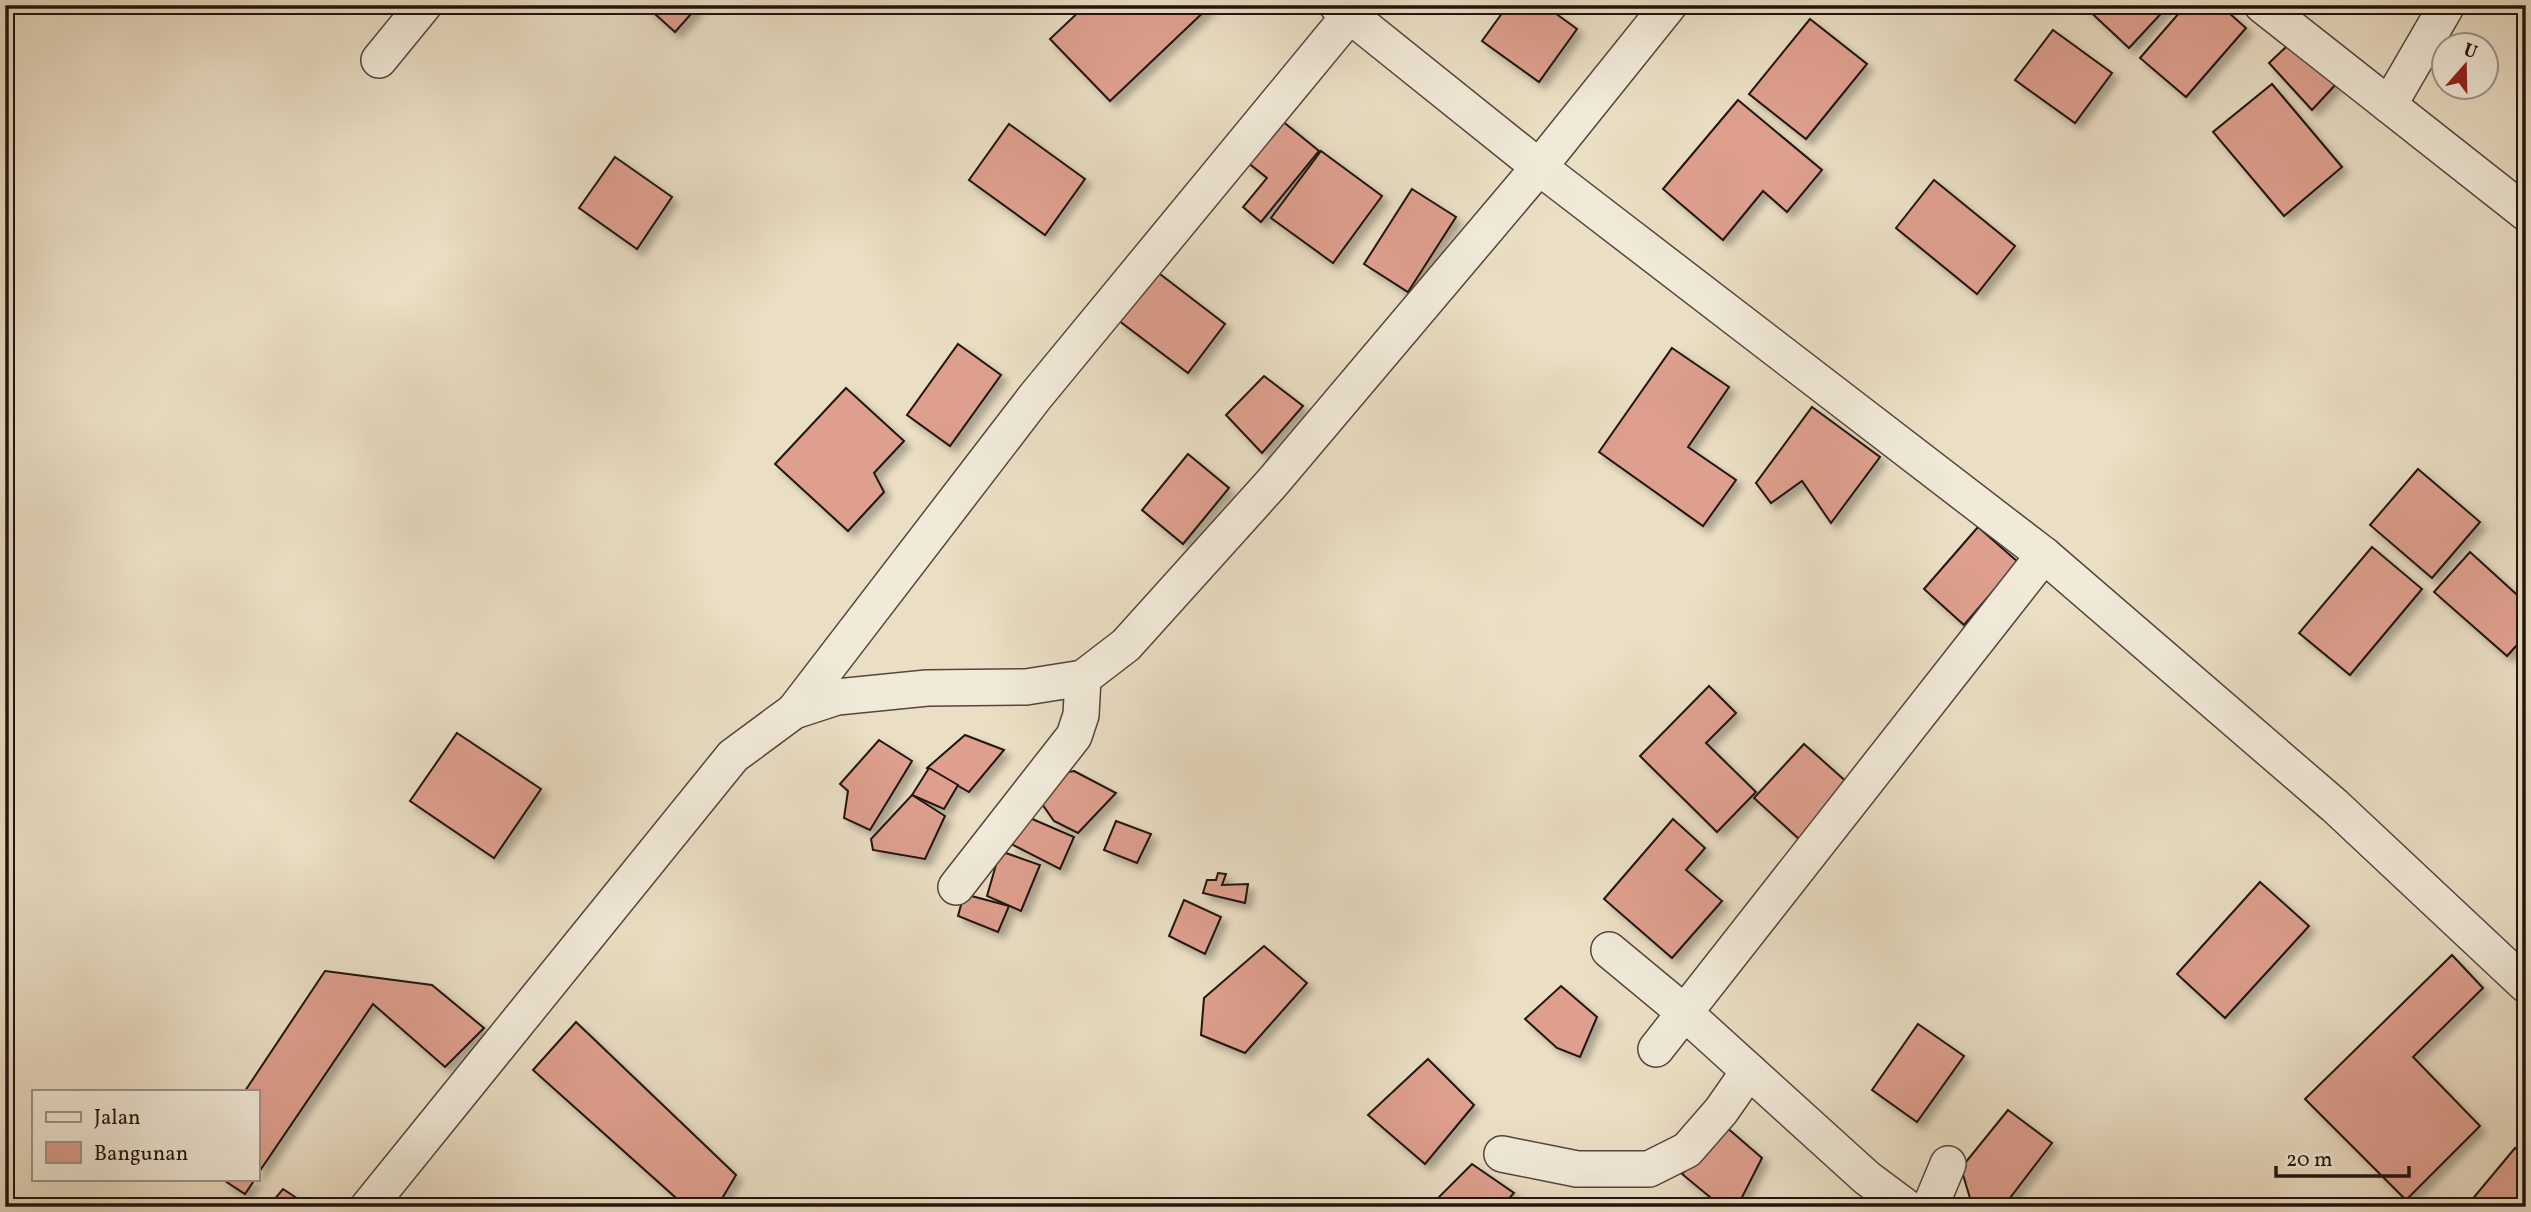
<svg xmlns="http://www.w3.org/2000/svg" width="2531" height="1212" viewBox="0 0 2531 1212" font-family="Vollkorn,serif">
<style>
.building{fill:#de9f8e;stroke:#21140e;stroke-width:2;filter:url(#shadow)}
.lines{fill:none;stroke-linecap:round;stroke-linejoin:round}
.minor-casing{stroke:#53463c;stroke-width:38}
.minor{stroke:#f1ead9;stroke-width:35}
</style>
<defs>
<filter id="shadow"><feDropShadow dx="6" dy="6" stdDeviation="3.5" flood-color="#0004"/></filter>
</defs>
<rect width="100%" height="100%" fill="#eadec4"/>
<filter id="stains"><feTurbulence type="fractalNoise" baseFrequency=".00286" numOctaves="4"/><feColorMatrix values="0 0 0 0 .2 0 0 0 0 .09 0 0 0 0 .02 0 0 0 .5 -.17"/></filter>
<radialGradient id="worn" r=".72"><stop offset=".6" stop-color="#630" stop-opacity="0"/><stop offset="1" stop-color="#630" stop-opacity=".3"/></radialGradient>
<g class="building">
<path d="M 645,5 L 699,5 L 675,32 Z"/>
<path d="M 1086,5 L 1211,5 L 1110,101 L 1050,39 Z"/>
<path d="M 1508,5 L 1544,5 L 1577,29 L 1539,82 L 1482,41 Z"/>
<path d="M 2083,5 L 2169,5 L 2129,48 Z"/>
<path d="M 2186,5 L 2220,5 L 2246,28 L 2186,97 L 2140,58 Z"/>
<path d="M 1810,19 L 1867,64 L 1806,139 L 1749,94 Z"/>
<path d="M 2053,30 L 2112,73 L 2075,123 L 2015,80 Z"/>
<path d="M 2288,45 L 2337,83 L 2312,110 L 2269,63 Z"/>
<path d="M 2272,84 L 2342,167 L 2284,216 L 2213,132 Z"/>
<path d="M 1738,100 L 1822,170 L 1787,212 L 1763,191 L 1723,240 L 1663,189 Z"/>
<path d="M 1276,116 L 1319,151 L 1261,222 L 1243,207 L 1267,178 L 1242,158 Z"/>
<path d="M 1009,124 L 1085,179 L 1045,235 L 969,180 Z"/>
<path d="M 1321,151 L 1382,196 L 1333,263 L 1271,218 Z"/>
<path d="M 615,157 L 672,197 L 637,249 L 579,208 Z"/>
<path d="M 1934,180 L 2015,246 L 1977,294 L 1896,228 Z"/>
<path d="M 1412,189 L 1456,217 L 1408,292 L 1364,264 Z"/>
<path d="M 1156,271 L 1225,324 L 1188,373 L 1118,320 Z"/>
<path d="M 958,344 L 1001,375 L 950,446 L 907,415 Z"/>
<path d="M 1672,348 L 1729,387 L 1688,447 L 1736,480 L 1703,526 L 1599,452 Z"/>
<path d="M 1264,376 L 1303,406 L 1262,453 L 1226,415 Z"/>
<path d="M 846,388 L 904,441 L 874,473 L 884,492 L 848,531 L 775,464 Z"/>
<path d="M 2526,395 L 2526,411 L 2518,405 Z"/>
<path d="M 1812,407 L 1880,457 L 1831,523 L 1802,481 L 1771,503 L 1756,483 Z"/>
<path d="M 1188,454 L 1229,488 L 1183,544 L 1142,510 Z"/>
<path d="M 2418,469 L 2480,522 L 2432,578 L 2370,525 Z"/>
<path d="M 1978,527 L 2018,562 L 1964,625 L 1924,589 Z"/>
<path d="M 2372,547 L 2422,589 L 2350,675 L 2299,633 Z"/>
<path d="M 2470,552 L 2526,603 L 2526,635 L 2507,656 L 2434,592 Z"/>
<path d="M 1709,686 L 1736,713 L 1706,743 L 1756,792 L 1717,832 L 1640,756 Z"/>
<path d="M 457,733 L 541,789 L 494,858 L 410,801 Z"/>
<path d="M 965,735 L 1004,750 L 969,792 L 927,768 Z"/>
<path d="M 879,740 L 912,761 L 870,830 L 844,818 L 848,791 L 840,784 Z"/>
<path d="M 1804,744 L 1849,784 L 1799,839 L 1754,798 Z"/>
<path d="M 929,768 L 958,785 L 944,809 L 912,795 Z"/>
<path d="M 1074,771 L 1116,793 L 1078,833 L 1054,821 L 1033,791 L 1048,776 Z"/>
<path d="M 912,795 L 945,816 L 925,859 L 873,850 L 871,839 Z"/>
<path d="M 1030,818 L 1074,837 L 1060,869 L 1011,844 Z"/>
<path d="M 1673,819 L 1705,848 L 1686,870 L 1722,901 L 1672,958 L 1604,899 Z"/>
<path d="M 1116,821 L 1151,834 L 1137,863 L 1104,850 Z"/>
<path d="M 1000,851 L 1040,865 L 1021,911 L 987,896 Z"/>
<path d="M 1218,873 L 1226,874 L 1222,885 L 1248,884 L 1245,903 L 1203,893 L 1207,880 L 1216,880 Z"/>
<path d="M 2260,882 L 2309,926 L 2225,1018 L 2177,974 Z"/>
<path d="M 964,894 L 1009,906 L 998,932 L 958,916 Z"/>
<path d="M 1184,900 L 1221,917 L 1205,954 L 1169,936 Z"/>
<path d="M 1264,946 L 1307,983 L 1245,1053 L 1201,1035 L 1204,998 Z"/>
<path d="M 2452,955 L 2483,988 L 2413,1057 L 2480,1126 L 2406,1200 L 2305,1099 Z"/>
<path d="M 325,971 L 432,985 L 484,1028 L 445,1067 L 373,1004 L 257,1175 L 257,1091 L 245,1091 Z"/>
<path d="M 1561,986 L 1597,1017 L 1580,1057 L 1557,1048 L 1525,1019 Z"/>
<path d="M 576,1022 L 736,1175 L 717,1207 L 637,1207 L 639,1204 L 685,1206 L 533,1070 Z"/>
<path d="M 1918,1024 L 1964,1056 L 1917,1122 L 1872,1090 Z"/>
<path d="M 1428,1059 L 1474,1105 L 1425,1164 L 1368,1115 Z"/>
<path d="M 2008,1110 L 2052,1143 L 2003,1207 L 1992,1207 L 1970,1198 L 1961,1168 Z"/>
<path d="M 1725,1126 L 1762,1158 L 1737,1207 L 1722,1207 L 1682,1174 Z"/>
<path d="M 2515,1148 L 2526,1157 L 2526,1207 L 2475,1207 L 2470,1202 Z"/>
<path d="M 1472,1164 L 1514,1193 L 1501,1207 L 1429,1207 Z"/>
<path d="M 222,1179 L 255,1179 L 245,1194 Z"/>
<path d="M 283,1189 L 310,1207 L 268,1207 Z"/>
</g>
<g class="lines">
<g class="minor-casing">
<g id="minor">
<path d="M 1337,5 L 1539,167 L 1669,5"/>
<path d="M 2262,5 L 2526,213"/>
<path d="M 379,60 L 424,5"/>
<path d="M 2389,105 L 2447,5"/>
<path d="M 794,711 L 1035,397 L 1358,5"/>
<path d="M 956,887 L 1074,736 L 1081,715 L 1083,678"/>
<path d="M 1609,950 L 1685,1013 L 1867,1178 L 1906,1207"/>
<path d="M 1656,1049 L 2044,555"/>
<path d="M 1502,1154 L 1577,1169 L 1649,1169 L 1687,1150 L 1721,1111 L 1749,1071"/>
<path d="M 368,1207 L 733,756 L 794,711 L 837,697 L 927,688 L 1026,687 L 1083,678 L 1126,645 L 1272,483 L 1539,167 L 2044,555 L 2335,806 L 2526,985"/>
<path d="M 1930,1207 L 1948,1164"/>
</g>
</g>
<use href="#minor" class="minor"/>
</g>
<rect width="2531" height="1212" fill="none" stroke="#eadec4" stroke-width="28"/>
<rect x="7" y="7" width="2517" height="1198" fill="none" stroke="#21140e" stroke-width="3.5"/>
<rect x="14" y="14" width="2503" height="1184" fill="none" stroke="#21140e" stroke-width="2"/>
<rect x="32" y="1090" width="228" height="91" fill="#f1ead9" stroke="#9e9488" stroke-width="2"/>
<rect x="46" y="1112" width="35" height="10" fill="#f1ead9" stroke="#9e9488" stroke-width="2"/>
<text x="94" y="1124" font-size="21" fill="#21140e">Jalan</text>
<rect x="46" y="1142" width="35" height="21" fill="#de9f8e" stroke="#9e9488" stroke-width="2"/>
<text x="94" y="1160" font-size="21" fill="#21140e">Bangunan</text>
<g transform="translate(2465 66) rotate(20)"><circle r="33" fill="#f1ead9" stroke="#9e9488" stroke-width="2"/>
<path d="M0-5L12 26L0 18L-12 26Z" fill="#8f2418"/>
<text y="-10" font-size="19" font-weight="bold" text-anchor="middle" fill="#21140e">U</text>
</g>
<path d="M2276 1166v10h133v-10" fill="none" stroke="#21140e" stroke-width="3.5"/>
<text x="2286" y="1166" font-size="21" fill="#21140e" stroke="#f1ead9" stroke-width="5" paint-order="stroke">20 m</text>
<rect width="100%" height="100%" filter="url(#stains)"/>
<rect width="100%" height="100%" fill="url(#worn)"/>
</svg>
